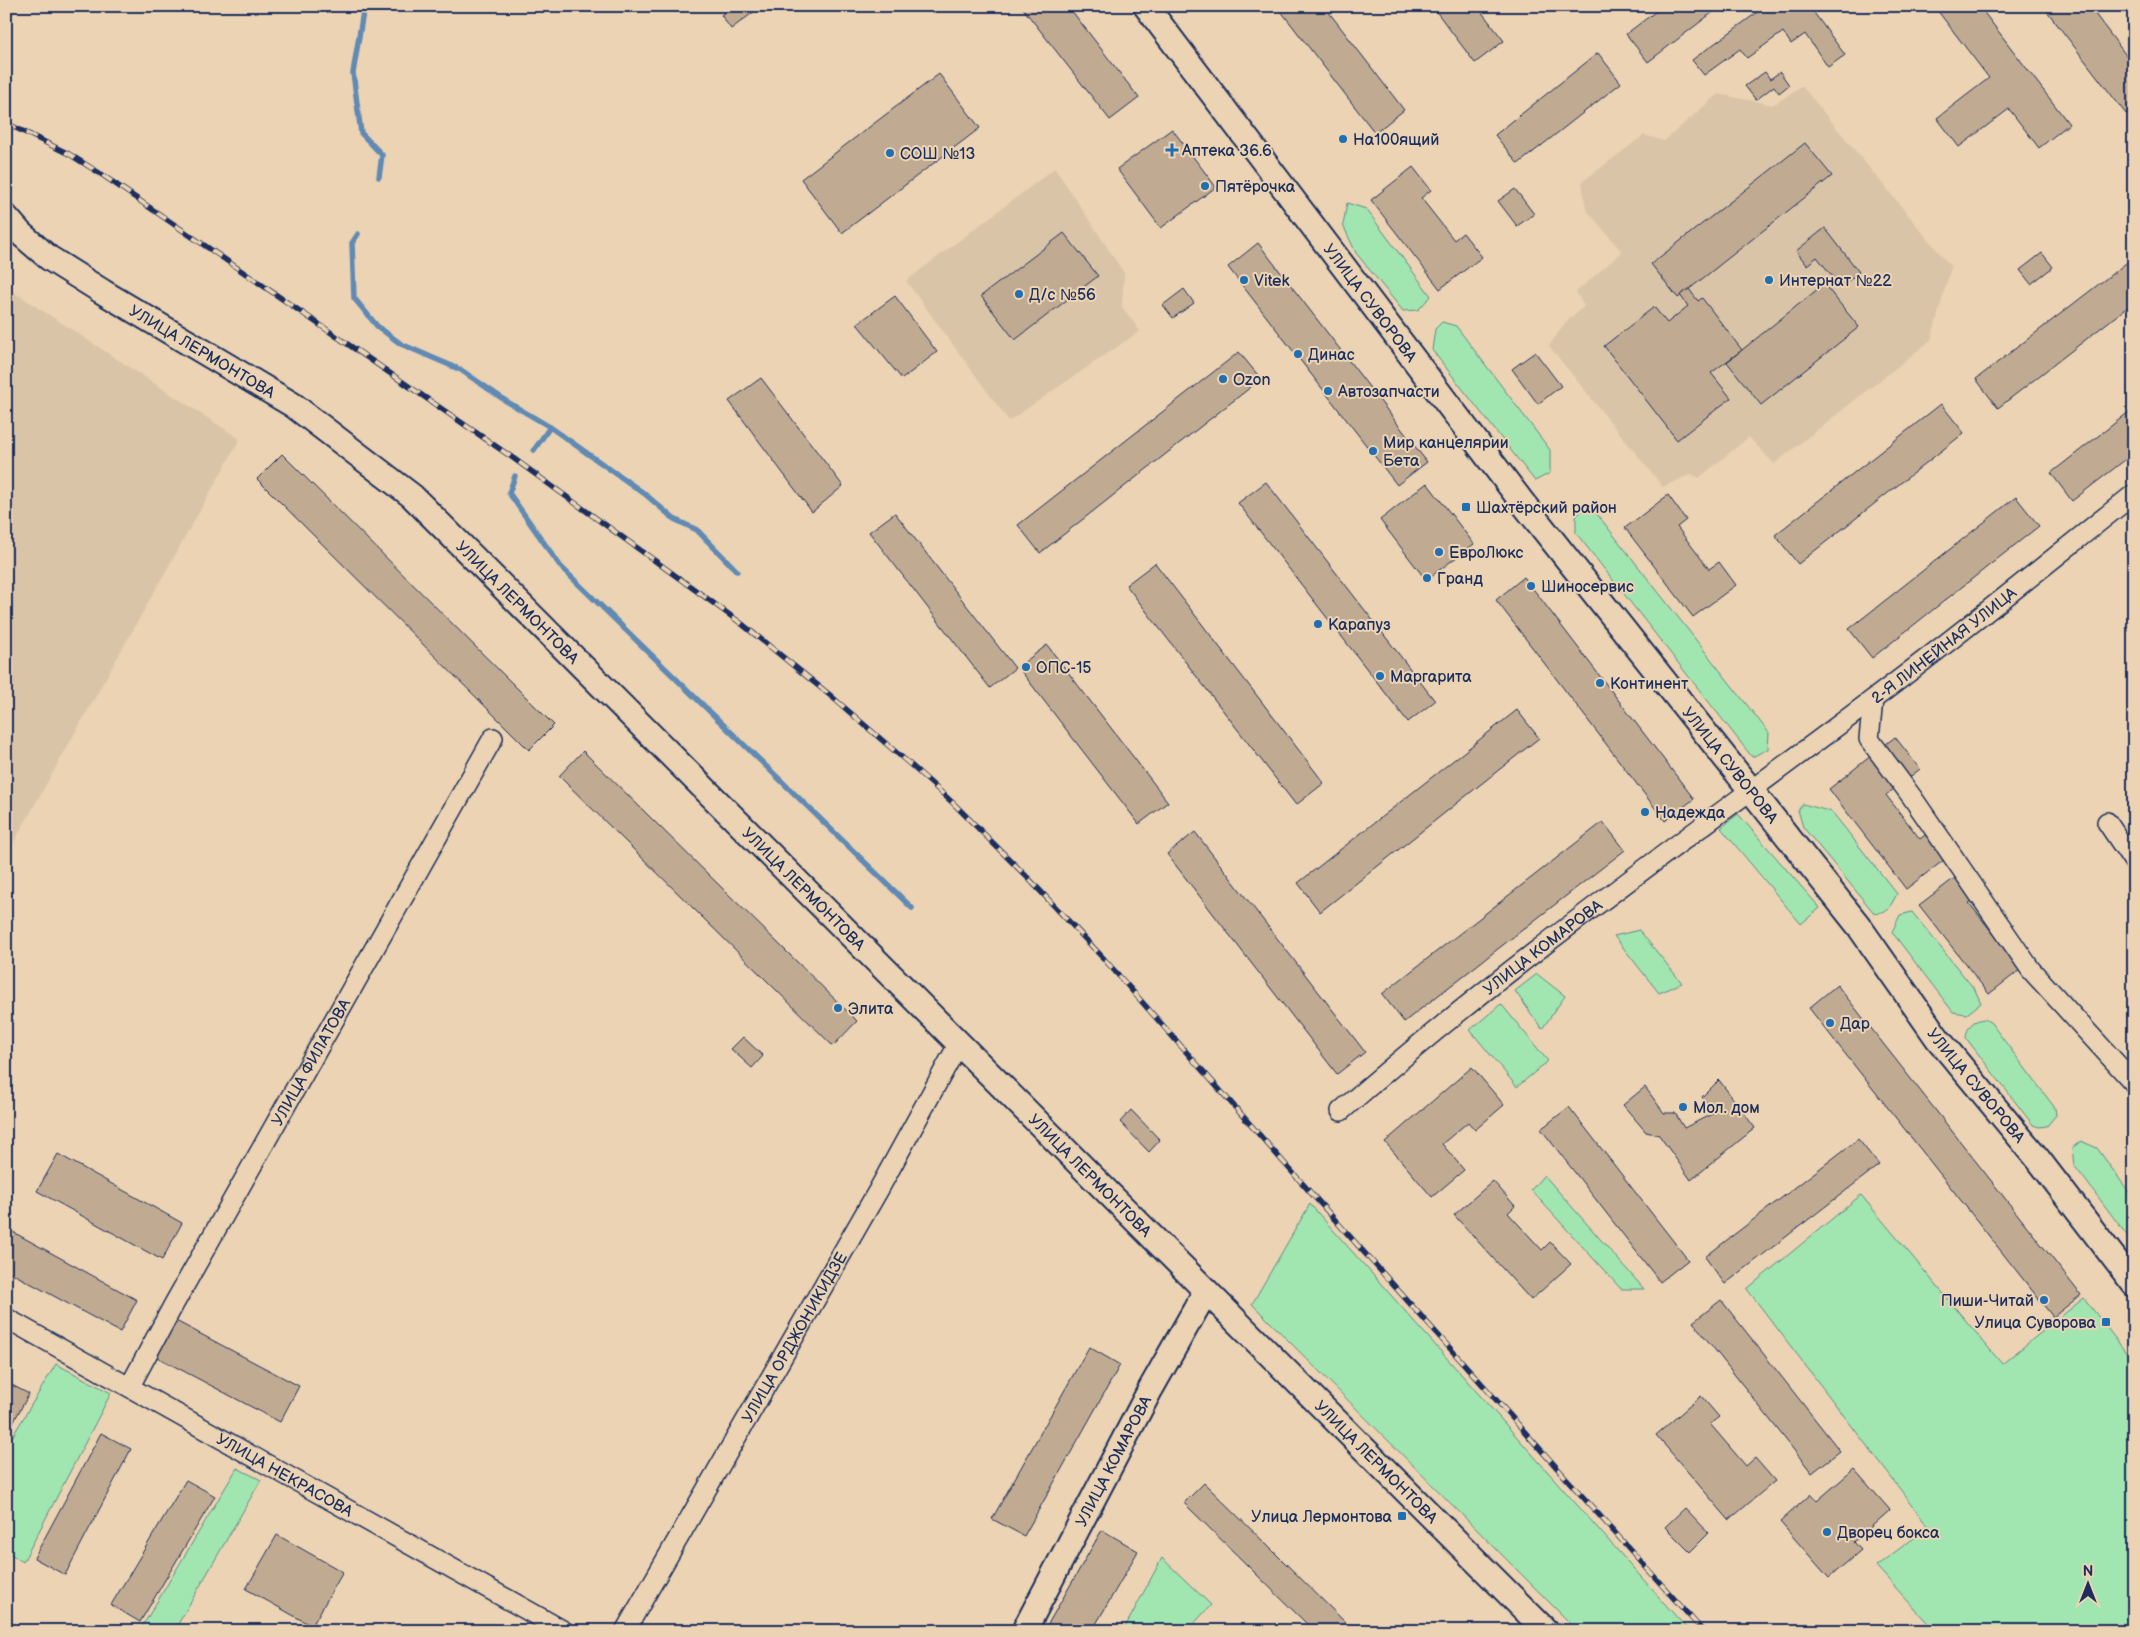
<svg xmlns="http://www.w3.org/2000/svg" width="2140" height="1637" viewBox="0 0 2140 1637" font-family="'Balsamiq Sans',sans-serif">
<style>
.built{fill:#dac4a8}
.green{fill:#a1e5b0;stroke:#5e8a87}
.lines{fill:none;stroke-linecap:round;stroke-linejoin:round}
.stream{stroke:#618ab4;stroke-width:5.5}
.building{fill:#c1aa92;stroke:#1b2f5e}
.minor-casing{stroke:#1b2f5e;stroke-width:22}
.major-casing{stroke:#1b2f5e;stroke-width:28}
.minor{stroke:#ebd3b3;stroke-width:19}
.major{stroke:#ebd3b3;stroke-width:24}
.rail-casing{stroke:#1b2f5e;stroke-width:5.5}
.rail{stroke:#ebd3b3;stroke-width:4;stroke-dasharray:11;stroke-linecap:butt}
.poi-dot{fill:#1f6fb2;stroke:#ebd3b3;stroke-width:2}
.labels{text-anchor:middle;stroke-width:4;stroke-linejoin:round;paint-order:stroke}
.poi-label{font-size:16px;fill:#1b2f5e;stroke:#ebd3b3;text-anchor:start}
.street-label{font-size:16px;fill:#1b2f5e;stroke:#ebd3b3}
</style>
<rect width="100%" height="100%" fill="#ebd3b3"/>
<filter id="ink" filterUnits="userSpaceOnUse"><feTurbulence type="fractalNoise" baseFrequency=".02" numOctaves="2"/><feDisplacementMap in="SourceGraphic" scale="10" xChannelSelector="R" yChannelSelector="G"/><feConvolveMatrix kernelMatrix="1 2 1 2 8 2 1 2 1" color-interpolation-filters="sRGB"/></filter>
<g filter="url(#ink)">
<g class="built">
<path d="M 1802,86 L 1951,267 L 1931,340 L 1774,464 L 1749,437 L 1699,478 L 1691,474 L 1663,487 L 1549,346 L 1565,323 L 1584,306 L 1576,292 L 1622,252 L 1586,209 L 1582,182 L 1644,135 L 1664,141 L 1718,94 L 1773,105 Z"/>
<path d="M 1055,168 L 1124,273 L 1122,307 L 1140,331 L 1009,421 L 906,281 Z"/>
<path d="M 6,287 L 240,439 L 6,856 Z"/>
</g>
<g class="green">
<path d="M 1347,203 L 1366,209 L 1431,296 L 1418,310 L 1403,311 L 1356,253 L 1343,225 Z"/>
<path d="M 1442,322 L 1456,326 L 1550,450 L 1550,473 L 1535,481 L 1432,350 L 1435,329 Z"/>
<path d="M 1585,507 L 1597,514 L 1769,733 L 1768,749 L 1752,757 L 1576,533 L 1576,517 Z"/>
<path d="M 1803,804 L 1832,812 L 1897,894 L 1888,910 L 1875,914 L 1803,827 L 1798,810 Z"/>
<path d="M 1738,814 L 1820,908 L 1801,924 L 1721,828 Z"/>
<path d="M 1912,912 L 1975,990 L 1981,1003 L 1967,1014 L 1953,1012 L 1892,932 L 1900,915 Z"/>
<path d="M 1639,930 L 1682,983 L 1659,993 L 1614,936 Z"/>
<path d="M 1537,974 L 1565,996 L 1542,1029 L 1515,991 Z"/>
<path d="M 1501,1004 L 1548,1061 L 1517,1087 L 1470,1030 Z"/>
<path d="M 1985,1019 L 1991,1023 L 2055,1108 L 2056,1115 L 2047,1126 L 2039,1127 L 2033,1125 L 1966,1038 C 1967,1026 1973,1020 1985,1019 Z"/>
<path d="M 2081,1141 L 2097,1148 L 2134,1199 L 2134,1241 L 2132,1242 L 2074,1165 L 2072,1148 Z"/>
<path d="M 1544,1175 L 1644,1289 L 1621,1289 L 1531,1190 Z"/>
<path d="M 1861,1195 L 2002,1364 L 2084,1298 L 2134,1363 L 2134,1631 L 1935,1631 L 1876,1566 L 1929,1527 L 1747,1289 Z"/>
<path d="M 1310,1204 L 1689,1631 L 1578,1631 L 1252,1304 Z"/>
<path d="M 56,1364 L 111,1393 L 23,1562 L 6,1551 L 6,1447 Z"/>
<path d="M 237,1468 L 261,1480 L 174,1631 L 148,1631 L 142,1627 Z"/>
<path d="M 1162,1558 L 1211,1605 L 1187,1631 L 1123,1631 Z"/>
</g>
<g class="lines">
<g class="stream">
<path d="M 364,6 L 353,73 L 361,133 L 382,155 L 379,177"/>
<path d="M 358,234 L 352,243 L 354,298 L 377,326 L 401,344 L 461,370 L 506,401 L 550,427 L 645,494 L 674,519 L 697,530 L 737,571"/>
<path d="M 534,450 L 550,427"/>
<path d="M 515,476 L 509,493 L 561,567 L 912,908"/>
</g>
</g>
<g class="building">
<path d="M 733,6 L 751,6 L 755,11 L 731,29 L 721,15 Z"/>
<path d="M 1021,6 L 1068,6 L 1139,98 L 1110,120 Z"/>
<path d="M 1277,6 L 1324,6 L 1404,110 L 1375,133 Z"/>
<path d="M 1432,6 L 1477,6 L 1504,41 L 1475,63 Z"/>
<path d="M 1663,6 L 1721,6 L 1648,62 L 1626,34 Z"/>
<path d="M 1766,6 L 1809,6 L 1845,55 L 1828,67 L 1805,34 L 1791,44 L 1783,32 L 1747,58 L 1740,49 L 1704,75 L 1692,60 Z"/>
<path d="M 1934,6 L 1979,6 L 2069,124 L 2039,148 L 2009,109 L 1959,147 L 1937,118 L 1989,78 Z"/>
<path d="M 2043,6 L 2089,6 L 2134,66 L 2134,108 L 2126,114 Z"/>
<path d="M 1598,53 L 1621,83 L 1518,164 L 1495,135 Z"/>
<path d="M 1765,72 L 1770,79 L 1780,72 L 1789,85 L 1779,93 L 1774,86 L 1756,100 L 1745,86 Z"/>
<path d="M 939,74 L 980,128 L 842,233 L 801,179 Z"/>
<path d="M 1172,129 L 1216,187 L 1161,228 L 1117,169 Z"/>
<path d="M 1805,143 L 1832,176 L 1678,298 L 1651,264 Z"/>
<path d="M 1413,167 L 1431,190 L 1421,198 L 1454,240 L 1463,233 L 1482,257 L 1440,289 L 1371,200 Z"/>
<path d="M 1515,189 L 1534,214 L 1517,226 L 1498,201 Z"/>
<path d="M 1825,228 L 1859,272 L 1841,287 L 1817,257 L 1807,265 L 1796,251 Z"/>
<path d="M 1064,233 L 1098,276 L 1015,340 L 981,296 Z"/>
<path d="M 1258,243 L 1427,462 L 1397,485 L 1228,267 Z"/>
<path d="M 2042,253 L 2053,267 L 2031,284 L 2020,270 Z"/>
<path d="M 2134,257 L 2134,302 L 1998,408 L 1976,379 Z"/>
<path d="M 1824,284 L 1859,327 L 1761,405 L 1727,362 Z"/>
<path d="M 1184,289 L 1194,303 L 1173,318 L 1163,305 Z"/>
<path d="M 1689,289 L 1698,301 L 1702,298 L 1742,350 L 1711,373 L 1731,398 L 1677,440 L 1604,346 L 1654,307 L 1667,323 L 1688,306 L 1680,295 Z"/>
<path d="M 895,296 L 937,352 L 902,379 L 857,324 Z"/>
<path d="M 1239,352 L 1261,379 L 1040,553 L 1018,525 Z"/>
<path d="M 1535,352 L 1561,386 L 1538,404 L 1512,369 Z"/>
<path d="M 761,378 L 843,486 L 812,512 L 729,401 Z"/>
<path d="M 1941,404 L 1964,433 L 1798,564 L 1775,535 Z"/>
<path d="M 2134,408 L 2134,453 L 2072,501 L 2051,473 Z"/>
<path d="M 282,454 L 554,725 L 529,750 L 257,479 Z"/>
<path d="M 1266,482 L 1435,701 L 1408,722 L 1238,503 Z"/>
<path d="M 1427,483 L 1474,544 L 1426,580 L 1380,520 Z"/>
<path d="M 1668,495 L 1686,520 L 1677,527 L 1709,569 L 1719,562 L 1736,585 L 1693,617 L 1625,528 Z"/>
<path d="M 2016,497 L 2039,526 L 1872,658 L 1849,629 Z"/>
<path d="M 895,513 L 1015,668 L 990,688 L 869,532 Z"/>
<path d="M 1155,563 L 1324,783 L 1296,805 L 1126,585 Z"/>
<path d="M 1524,577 L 1694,799 L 1665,821 L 1496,600 Z"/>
<path d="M 1047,645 L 1168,802 L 1139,824 L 1018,667 Z"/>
<path d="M 1517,710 L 1539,738 L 1320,912 L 1298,883 Z"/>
<path d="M 1895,737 L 1920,769 L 1886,795 L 1920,839 L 1929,832 L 1948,857 L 1906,889 L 1829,789 Z"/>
<path d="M 583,751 L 857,1021 L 833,1046 L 559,776 Z"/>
<path d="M 1603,822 L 1625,850 L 1404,1022 L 1382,994 Z"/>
<path d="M 1195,832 L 1365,1052 L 1337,1074 L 1167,854 Z"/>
<path d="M 1960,874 L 1977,897 L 1969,903 L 2003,946 L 2011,940 L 2029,963 L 1989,994 L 1919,905 Z"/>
<path d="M 1837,985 L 2081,1295 L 2053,1317 L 1809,1008 Z"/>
<path d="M 743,1037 L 763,1056 L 752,1068 L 731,1049 Z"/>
<path d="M 1472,1067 L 1504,1105 L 1475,1130 L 1468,1122 L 1442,1144 L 1464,1170 L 1432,1197 L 1385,1142 Z"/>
<path d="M 1719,1080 L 1755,1128 L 1691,1180 L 1659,1135 L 1646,1132 L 1623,1105 L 1645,1087 L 1664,1113 L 1675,1113 L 1684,1128 L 1714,1113 L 1702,1097 Z"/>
<path d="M 1569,1107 L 1688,1260 L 1660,1282 L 1541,1129 Z"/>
<path d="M 1131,1110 L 1160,1140 L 1149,1152 L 1120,1122 Z"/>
<path d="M 1858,1139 L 1879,1165 L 1725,1284 L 1705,1257 Z"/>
<path d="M 58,1154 L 182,1223 L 162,1260 L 37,1191 Z"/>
<path d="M 1493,1181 L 1515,1206 L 1508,1213 L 1542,1250 L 1550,1242 L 1571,1264 L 1531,1300 L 1454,1215 Z"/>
<path d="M 13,1232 L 137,1300 L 120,1332 L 6,1270 L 6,1244 Z"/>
<path d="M 1721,1300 L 1840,1451 L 1812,1473 L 1693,1322 Z"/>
<path d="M 174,1320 L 299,1386 L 280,1422 L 155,1356 Z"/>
<path d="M 1089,1347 L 1120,1365 L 1024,1536 L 992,1519 Z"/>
<path d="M 6,1382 L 29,1394 L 6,1435 Z"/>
<path d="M 1701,1396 L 1719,1417 L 1710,1424 L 1746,1466 L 1755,1458 L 1775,1481 L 1729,1520 L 1656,1435 Z"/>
<path d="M 101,1433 L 131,1449 L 65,1575 L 34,1558 Z"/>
<path d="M 1854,1469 L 1890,1510 L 1854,1542 L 1861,1550 L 1829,1578 L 1780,1522 L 1811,1494 L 1817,1501 Z"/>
<path d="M 186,1480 L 215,1496 L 140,1622 L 111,1605 Z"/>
<path d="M 1204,1483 L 1354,1631 L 1314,1631 L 1184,1503 Z"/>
<path d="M 1685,1508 L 1709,1533 L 1690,1552 L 1665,1527 Z"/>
<path d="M 1102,1530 L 1138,1551 L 1092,1631 L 1044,1631 Z"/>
<path d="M 277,1535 L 343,1572 L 312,1626 L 246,1589 Z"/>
</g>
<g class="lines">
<g class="minor-casing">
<g id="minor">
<path d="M 1873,700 L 1869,739 L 1912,797 L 2031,970 L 2134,1083"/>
<path d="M 2107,822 L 2134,862"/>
<path id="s1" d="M 1341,1111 C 1509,963 1693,835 1872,700 C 1961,634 2047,563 2134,494"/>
<path id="s2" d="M 6,1318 L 564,1631"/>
<path id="s3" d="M 130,1386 L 174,1304 L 493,738"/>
<path id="s4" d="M 625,1631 L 879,1189 L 959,1043"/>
</g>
</g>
<g class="major-casing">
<g id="major">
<path id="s5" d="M 1146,6 L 1522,502 L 1858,925 L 1938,1039 L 2038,1159 L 2134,1284"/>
<path id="s6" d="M 6,217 L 20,233 L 49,258 L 103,292 L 293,405 L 412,496 L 1546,1631"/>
<path id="s7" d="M 1024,1631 L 1150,1390 L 1206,1291"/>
</g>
</g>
<use href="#minor" class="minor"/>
<use href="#major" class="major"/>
<g class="rail-casing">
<path id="rail" d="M 6,123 L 69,154 L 101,174 L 513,458 L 705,597 L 742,624 L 831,696 L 912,766 L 953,803 L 1030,880 L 1105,960 L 1294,1174 L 1703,1631"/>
</g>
<use href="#rail" class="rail"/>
</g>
</g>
<g class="poi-dot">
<circle cx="1343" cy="139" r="5"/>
<path d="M1169.5 142.5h5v5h5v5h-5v5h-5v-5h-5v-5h5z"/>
<circle cx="890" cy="153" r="5"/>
<circle cx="1205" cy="186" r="5"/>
<circle cx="1244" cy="280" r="5"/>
<circle cx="1769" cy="280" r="5"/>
<circle cx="1019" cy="294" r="5"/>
<circle cx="1298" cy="354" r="5"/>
<circle cx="1223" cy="379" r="5"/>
<circle cx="1328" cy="391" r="5"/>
<circle cx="1373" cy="451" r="5"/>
<rect x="1461" y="502" width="10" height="10" rx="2.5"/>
<circle cx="1439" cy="552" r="5"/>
<circle cx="1427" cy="578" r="5"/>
<circle cx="1531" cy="586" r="5"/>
<circle cx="1318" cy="624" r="5"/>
<circle cx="1026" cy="667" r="5"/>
<circle cx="1380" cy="676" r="5"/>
<circle cx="1600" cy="683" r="5"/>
<circle cx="1645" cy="812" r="5"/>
<circle cx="838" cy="1008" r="5"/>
<circle cx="1830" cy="1023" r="5"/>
<circle cx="1683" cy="1107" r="5"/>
<circle cx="2044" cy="1300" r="5"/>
<rect x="2101" y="1317" width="10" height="10" rx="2.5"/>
<rect x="1397" y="1511" width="10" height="10" rx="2.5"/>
<circle cx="1827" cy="1532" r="5"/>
</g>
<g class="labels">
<g class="poi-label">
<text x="1353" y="145">На100ящий</text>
<text x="1182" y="156">Аптека 36.6</text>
<text x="900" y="159">СОШ №13</text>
<text x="1215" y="192">Пятёрочка</text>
<text x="1254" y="286">Vitek</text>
<text x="1779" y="286">Интернат №22</text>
<text x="1029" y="300">Д/с №56</text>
<text x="1308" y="360">Динас</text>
<text x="1233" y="385">Ozon</text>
<text x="1338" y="397">Автозапчасти</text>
<text x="1383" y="448">Мир канцелярии<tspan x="1383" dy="18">Бета</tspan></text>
<text x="1476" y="513">Шахтёрский район</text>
<text x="1449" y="558">ЕвроЛюкс</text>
<text x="1437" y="584">Гранд</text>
<text x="1541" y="592">Шиносервис</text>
<text x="1328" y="630">Карапуз</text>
<text x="1036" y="673">ОПС-15</text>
<text x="1390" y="682">Маргарита</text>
<text x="1610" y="689">Континент</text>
<text x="1655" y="818">Надежда</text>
<text x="848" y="1014">Элита</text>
<text x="1840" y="1029">Дар</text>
<text x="1693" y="1113">Мол. дом</text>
<text x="2034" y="1306" text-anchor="end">Пиши-Читай</text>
<text x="2096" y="1328" text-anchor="end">Улица Суворова</text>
<text x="1392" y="1522" text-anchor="end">Улица Лермонтова</text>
<text x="1837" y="1538">Дворец бокса</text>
</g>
<g class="street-label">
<text dy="6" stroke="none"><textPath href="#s5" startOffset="372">УЛИЦА СУВОРОВА</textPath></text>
<text dy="6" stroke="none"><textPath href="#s6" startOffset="239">УЛИЦА ЛЕРМОНТОВА</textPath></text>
<text dy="6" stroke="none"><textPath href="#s6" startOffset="644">УЛИЦА ЛЕРМОНТОВА</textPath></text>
<text dy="6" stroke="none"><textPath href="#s1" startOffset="762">2-Я ЛИНЕЙНАЯ УЛИЦА</textPath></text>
<text dy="6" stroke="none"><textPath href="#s5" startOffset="958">УЛИЦА СУВОРОВА</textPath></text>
<text dy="6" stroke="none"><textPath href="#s6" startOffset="1049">УЛИЦА ЛЕРМОНТОВА</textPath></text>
<text dy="6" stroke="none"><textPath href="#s1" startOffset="260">УЛИЦА КОМАРОВА</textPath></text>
<text dy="6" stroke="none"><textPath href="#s3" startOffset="371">УЛИЦА ФИЛАТОВА</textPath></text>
<text dy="6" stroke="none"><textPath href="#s5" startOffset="1362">УЛИЦА СУВОРОВА</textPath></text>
<text dy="6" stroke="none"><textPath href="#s6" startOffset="1454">УЛИЦА ЛЕРМОНТОВА</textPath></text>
<text dy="6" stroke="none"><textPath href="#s4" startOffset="339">УЛИЦА ОРДЖОНИКИДЗЕ</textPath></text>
<text dy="6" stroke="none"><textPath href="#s7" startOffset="192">УЛИЦА КОМАРОВА</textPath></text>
<text dy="6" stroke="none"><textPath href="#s6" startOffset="1859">УЛИЦА ЛЕРМОНТОВА</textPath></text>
<text dy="6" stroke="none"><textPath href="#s2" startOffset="320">УЛИЦА НЕКРАСОВА</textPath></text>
</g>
</g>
<rect width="2140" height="1637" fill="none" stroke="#ebd3b3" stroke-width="25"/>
<rect x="12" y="12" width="2115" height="1612" fill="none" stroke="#1b2f5e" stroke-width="2" filter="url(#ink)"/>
<g transform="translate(2088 1584)" stroke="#ebd3b3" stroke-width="4" paint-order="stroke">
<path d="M0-4L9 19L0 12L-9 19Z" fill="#1b2f5e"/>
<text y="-8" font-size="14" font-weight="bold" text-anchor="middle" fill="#1b2f5e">N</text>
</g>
</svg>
